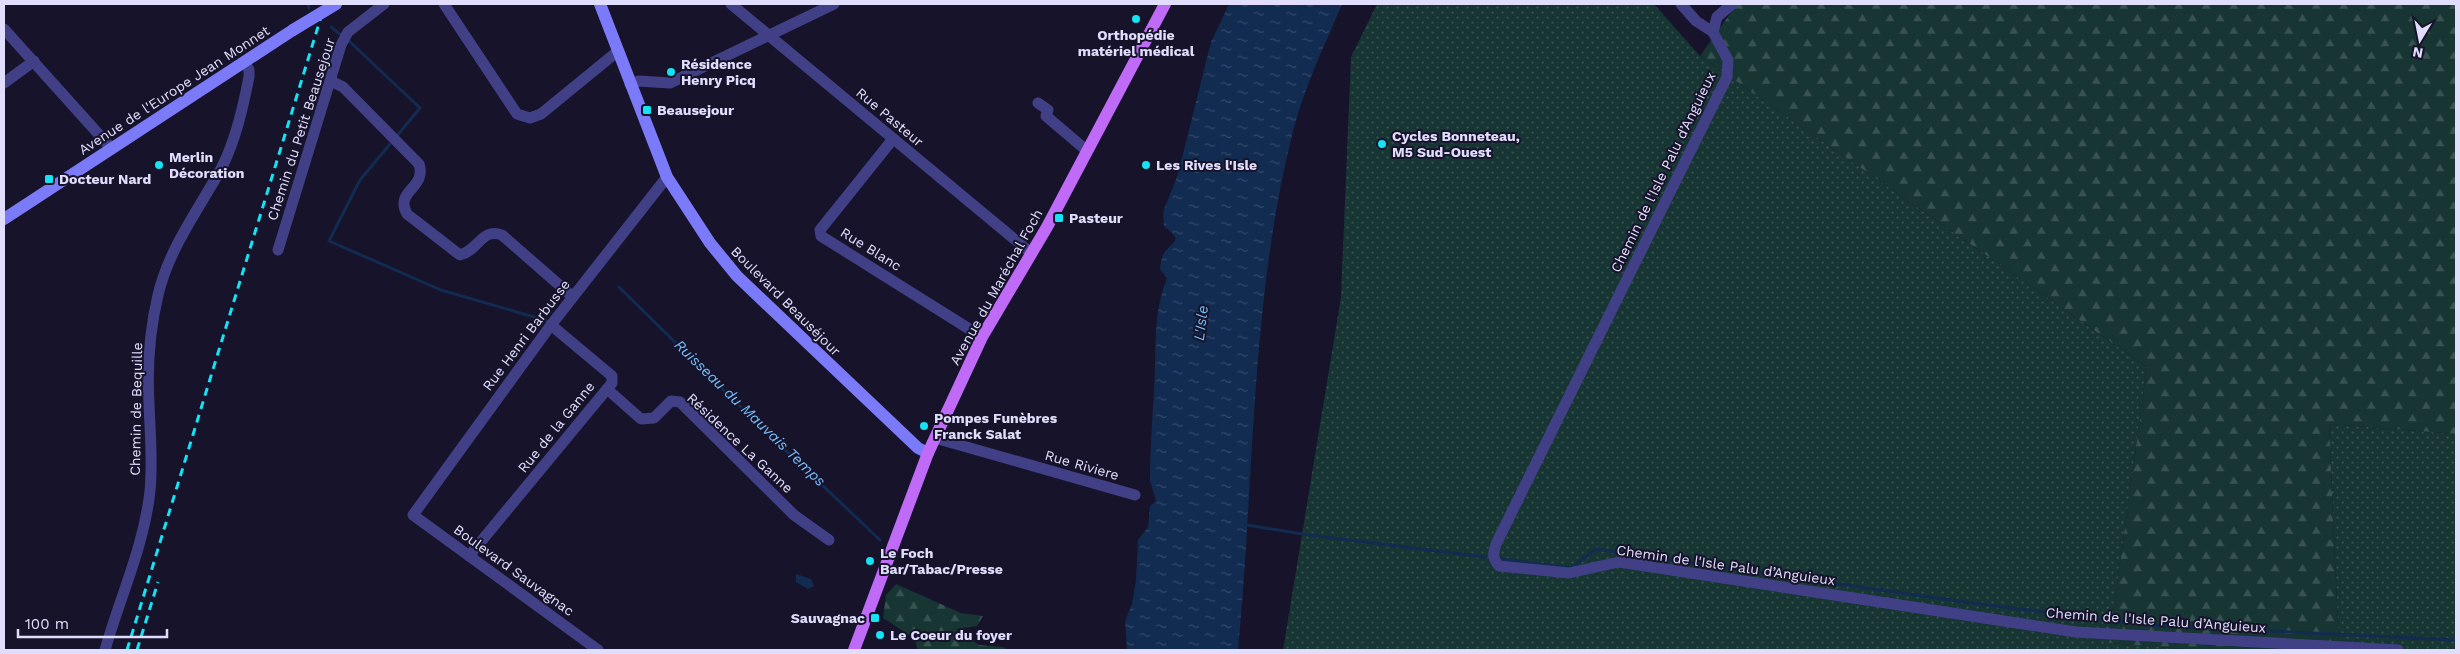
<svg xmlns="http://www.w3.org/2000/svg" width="2460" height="654" viewBox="0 0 2460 654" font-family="'Work Sans',sans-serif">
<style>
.green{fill:url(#green-dots)}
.forest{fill:url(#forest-firs)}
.water{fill:url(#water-ripples)}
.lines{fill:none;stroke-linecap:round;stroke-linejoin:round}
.stream{stroke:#122b50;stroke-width:3}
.street{stroke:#414087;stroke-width:11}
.secondary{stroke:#7b7af8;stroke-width:12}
.primary{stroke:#c06bf8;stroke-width:12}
.rail{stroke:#15e2f3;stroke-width:3;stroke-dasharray:8 6;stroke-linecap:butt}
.secondary-bridge{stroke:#7b7af8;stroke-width:12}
.poi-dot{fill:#15e2f3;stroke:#16132b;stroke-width:2}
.labels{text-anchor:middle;stroke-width:4;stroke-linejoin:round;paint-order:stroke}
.poi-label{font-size:14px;font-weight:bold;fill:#e1defd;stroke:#16132b;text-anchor:start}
.street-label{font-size:14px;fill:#e1defd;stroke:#16132b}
.water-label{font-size:15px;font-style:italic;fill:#72bdf8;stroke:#16132b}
</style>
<defs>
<pattern id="green-dots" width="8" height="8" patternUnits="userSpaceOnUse" patternTransform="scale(1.25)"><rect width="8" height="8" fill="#163533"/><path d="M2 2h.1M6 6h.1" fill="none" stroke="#385251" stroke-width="1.8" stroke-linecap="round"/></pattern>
<pattern id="forest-firs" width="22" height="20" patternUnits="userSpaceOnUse" patternTransform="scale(1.25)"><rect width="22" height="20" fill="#163533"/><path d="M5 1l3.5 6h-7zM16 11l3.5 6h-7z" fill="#385251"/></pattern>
<pattern id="water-ripples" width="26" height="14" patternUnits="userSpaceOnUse" patternTransform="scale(1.25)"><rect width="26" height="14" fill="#122b50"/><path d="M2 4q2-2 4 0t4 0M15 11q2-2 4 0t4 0" fill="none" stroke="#34496a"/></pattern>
</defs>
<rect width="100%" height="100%" fill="#16132b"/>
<g class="green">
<path d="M 1377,4 L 1654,4 L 1700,56 L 2147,367 L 2109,643 L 2197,650 L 1283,650 L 1341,297 L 1351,57 Z"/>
<path d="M 2329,424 L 2456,434 L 2456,650 L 2339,650 Z"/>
</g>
<g class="forest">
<path d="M 1737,4 L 2456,4 L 2456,434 L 2329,424 L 2339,650 L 2197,650 L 2109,643 L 2147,367 L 1700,56 Z"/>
<path d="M 896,584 L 961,613 L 983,616 L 977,626 L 956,629 L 979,645 L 1003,647 L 1008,650 L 918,650 L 914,638 L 883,618 L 886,595 Z"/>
</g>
<g class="water">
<path d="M 1229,4 L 1342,4 C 1326,43 1306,83 1295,124 C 1250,295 1255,475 1238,650 L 1127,650 L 1125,621 L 1132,604 L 1136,580 L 1138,540 L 1148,527 L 1150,506 L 1156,501 L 1150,481 C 1150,441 1154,404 1155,365 C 1156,332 1155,309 1167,278 L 1160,269 C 1161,264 1161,258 1164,253 C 1175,239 1183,242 1164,226 L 1163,212 L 1178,174 L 1211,42 Z"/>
<path d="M 796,574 L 811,579 L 814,586 L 808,589 L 796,582 Z"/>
</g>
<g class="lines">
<g class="stream">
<path d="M 308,4 L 309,8"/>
<path d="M 331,27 L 341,35"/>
<path d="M 348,40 L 420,108 L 396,137"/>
<path d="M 390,144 L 360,180 L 329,241 L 441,290 L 548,321"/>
<path d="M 619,287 L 759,425 L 880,540"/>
<path d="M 1246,525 L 1309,535 L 1486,557"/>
<path d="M 1501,559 L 1571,568 L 1596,549 L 1965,602 L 2148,625 L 2456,640"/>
</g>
<g class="street">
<path d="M 444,4 L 517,114 L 530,118 L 541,114 L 618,51"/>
<path d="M 731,4 L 1031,253"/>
<path d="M 1681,4 L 1696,21 L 1713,32"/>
<path d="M 1732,4 L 1717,17 L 1713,32 L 1728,60 L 1727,77 L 1496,544 C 1493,553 1492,558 1499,566 L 1569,573 L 1619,562 L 2076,632 L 2398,650"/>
<path d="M 4,29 L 112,149"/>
<path d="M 331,81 L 343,87 L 419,164 C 427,189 394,190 407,214 L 460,255 C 478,251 482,227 502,235 L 573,297"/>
<path d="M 4,83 L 34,61"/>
<path d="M 630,84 L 639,81 L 670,83 L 834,4"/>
<path d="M 1038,103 L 1048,110 L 1046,116 L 1086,150"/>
<path d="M 893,139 L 820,230 L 821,236 L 982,337"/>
<path d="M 278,250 L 341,45 L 348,32 L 384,4"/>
<path d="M 607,389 L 641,419 L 654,418 L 671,401 L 680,402 L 794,515 L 829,540"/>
<path d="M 935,438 L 1135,495"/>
<path d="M 469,556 L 612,383 L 612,376 L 551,325"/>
<path d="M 105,650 C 120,597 144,546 150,491 C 153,461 150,433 149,404 C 147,369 150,329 158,295 C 169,248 199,209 222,167 C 236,139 243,107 249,77 L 249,70 L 245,63"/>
<path d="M 598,650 L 413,515 L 551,325 L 667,177"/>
</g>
<g class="secondary">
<path d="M 600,4 L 667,177 L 710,243 L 737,276 L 918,448 L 928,453"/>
<path d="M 4,219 L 293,30"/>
</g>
<path class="primary" d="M 854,650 L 928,453 L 982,337 L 1047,227 L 1165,4"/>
<g class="rail">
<path d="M 127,650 L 325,4"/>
<path d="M 137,650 L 158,582"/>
</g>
<path class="secondary-bridge" d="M 293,30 L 336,4"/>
</g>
<g class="poi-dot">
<circle cx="1136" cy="19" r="5"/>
<circle cx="671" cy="72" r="5"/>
<rect x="642" y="105" width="10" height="10" rx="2.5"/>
<circle cx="1382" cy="144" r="5"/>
<circle cx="159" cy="165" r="5"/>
<circle cx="1146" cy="165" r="5"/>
<rect x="44" y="174" width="10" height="10" rx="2.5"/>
<rect x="1054" y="213" width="10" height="10" rx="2.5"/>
<circle cx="924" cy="426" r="5"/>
<circle cx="870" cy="561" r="5"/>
<rect x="870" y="613" width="10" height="10" rx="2.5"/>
<circle cx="880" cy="635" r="5"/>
</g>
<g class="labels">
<g class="poi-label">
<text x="1136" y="40" text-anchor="middle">Orthopédie<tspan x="1136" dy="16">matériel médical</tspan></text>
<text x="681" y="69">Résidence<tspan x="681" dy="16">Henry Picq</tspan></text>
<text x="657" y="115">Beausejour</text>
<text x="1392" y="141">Cycles Bonneteau,<tspan x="1392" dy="16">M5 Sud-Ouest</tspan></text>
<text x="169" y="162">Merlin<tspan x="169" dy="16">Décoration</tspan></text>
<text x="1156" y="170">Les Rives l'Isle</text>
<text x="59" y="184">Docteur Nard</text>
<text x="1069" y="223">Pasteur</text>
<text x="934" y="423">Pompes Funèbres<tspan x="934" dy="16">Franck Salat</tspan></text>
<text x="880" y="558">Le Foch<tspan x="880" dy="16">Bar/Tabac/Presse</tspan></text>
<text x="865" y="623" text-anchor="end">Sauvagnac</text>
<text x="890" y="640">Le Coeur du foyer</text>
</g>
<g class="street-label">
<text transform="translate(174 90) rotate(-33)" y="5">Avenue de l'Europe Jean Monnet</text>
<text transform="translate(890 117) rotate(40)" y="5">Rue Pasteur</text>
<text transform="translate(301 129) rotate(-72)" y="5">Chemin du Petit Beausejour</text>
<text transform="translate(1663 172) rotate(-64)" y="5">Chemin de l'Isle Palu d’Anguieux</text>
<text transform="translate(871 249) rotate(32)" y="5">Rue Blanc</text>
<text transform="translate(996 287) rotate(-61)" y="5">Avenue du Maréchal Foch</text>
<text transform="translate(786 301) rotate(45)" y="5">Boulevard Beauséjour</text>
<text transform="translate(526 335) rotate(-53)" y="5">Rue Henri Barbusse</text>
<text transform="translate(136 409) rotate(-89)" y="5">Chemin de Bequille</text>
<text transform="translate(556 427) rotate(-51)" y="5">Rue de la Ganne</text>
<text transform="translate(740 443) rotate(43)" y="5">Résidence La Ganne</text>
<text transform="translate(1082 465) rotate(16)" y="5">Rue Riviere</text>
<text transform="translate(1726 565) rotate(8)" y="5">Chemin de l'Isle Palu d’Anguieux</text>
<text transform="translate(514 570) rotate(36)" y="5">Boulevard Sauvagnac</text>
<text transform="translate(2156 620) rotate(4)" y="5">Chemin de l'Isle Palu d’Anguieux</text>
</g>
<g class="water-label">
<text transform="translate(1201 323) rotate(-83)" y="5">L'Isle</text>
<text transform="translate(750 413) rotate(44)" y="5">Ruisseau du Mauvais Temps</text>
</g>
</g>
<rect width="2460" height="654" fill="none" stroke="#e1defd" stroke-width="10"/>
<g transform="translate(2420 40) rotate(190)" stroke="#16132b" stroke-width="4" paint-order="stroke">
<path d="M0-4L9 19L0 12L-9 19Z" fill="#e1defd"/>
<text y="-8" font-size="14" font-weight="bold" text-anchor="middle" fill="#e1defd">N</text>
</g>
<path d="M18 629v8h149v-8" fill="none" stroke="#e1defd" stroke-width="2.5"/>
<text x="25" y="629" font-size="15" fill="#e1defd" stroke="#16132b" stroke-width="4" paint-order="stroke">100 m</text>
</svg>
